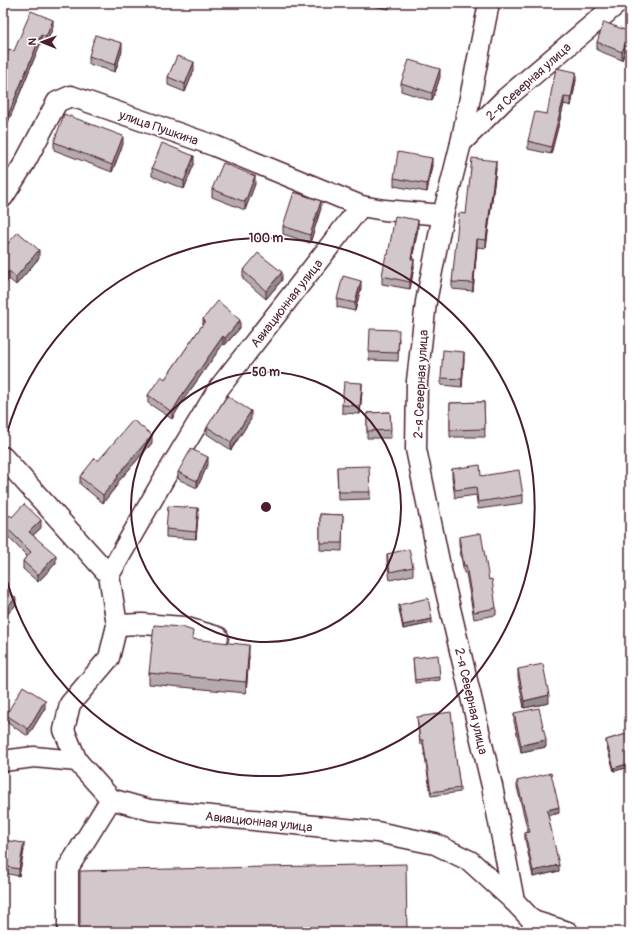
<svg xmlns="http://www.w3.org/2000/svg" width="633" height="935" viewBox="0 0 633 935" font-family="Pangolin,sans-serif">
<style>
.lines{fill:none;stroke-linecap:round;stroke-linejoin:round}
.minor-casing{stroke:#4a1f2b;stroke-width:23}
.minor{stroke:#fff;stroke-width:20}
.wall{fill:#b5abaf;stroke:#4a1f2b}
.shaded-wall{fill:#938b8e;stroke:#4a1f2b}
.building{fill:#d2c7cb;stroke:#4a1f2b}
.ring{fill:none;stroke:#4a1f2b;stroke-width:2}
.labels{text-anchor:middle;stroke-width:3;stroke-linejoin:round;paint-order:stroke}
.street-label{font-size:13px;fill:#4a1f2b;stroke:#fff}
.centre{fill:#4a1f2b;stroke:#fff;stroke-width:2}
.ring-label{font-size:12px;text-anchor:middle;font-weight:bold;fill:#4a1f2b;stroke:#fff;stroke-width:3;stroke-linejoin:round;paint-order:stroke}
</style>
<rect width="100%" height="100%" fill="#fff"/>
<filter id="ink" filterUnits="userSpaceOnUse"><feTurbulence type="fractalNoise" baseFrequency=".025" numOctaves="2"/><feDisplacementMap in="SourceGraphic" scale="8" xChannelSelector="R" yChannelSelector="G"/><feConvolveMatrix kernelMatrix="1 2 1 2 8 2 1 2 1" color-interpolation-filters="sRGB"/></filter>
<g filter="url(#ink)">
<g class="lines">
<g class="minor-casing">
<g id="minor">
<path d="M 461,143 L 489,3"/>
<path d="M 3,197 L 24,164 L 57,102 L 71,96 L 215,146 L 361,206"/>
<path d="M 3,457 L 109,575 L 117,625 L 109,658 L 70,704 L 64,730 L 77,761"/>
<path d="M 109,575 L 165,477 L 219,388 L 361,206 L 384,210 L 443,215"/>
<path d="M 117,625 L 142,624 L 184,627 L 218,637"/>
<path d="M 3,761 L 34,757 L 77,761 L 111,799 L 150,810 L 377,832 L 435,844 L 470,861 L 514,901 L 533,921 L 568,932"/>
<path d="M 514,901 L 492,786 L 440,566 L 416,449 L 417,381 L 426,302 L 443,215 L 461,143 L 506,98 L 618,3"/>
<path d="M 68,932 L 68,868 L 111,799"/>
</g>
</g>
<use href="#minor" class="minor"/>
</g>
<g class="wall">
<path d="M 361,3 L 390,3 L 389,9 L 361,4 Z"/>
<path d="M 53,27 L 46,44 L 41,42 L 6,127 L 3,126 L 3,65 L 14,51 Z"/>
<path d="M 630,32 L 630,40 L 622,60 L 597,50 L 597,42 Z"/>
<path d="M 122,51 L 115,72 L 89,64 L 89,56 Z"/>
<path d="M 194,70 L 185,92 L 168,85 L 168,77 Z"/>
<path d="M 440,77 L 432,101 L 401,91 L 401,83 Z"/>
<path d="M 576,80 L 571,106 L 564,104 L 551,154 L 528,149 L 528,141 L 547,114 Z"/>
<path d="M 54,142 L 123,144 L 112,172 L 54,150 Z"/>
<path d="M 194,164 L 184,189 L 152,176 L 152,168 Z"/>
<path d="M 432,165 L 427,192 L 394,186 L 394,178 Z"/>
<path d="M 496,169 L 486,248 L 477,247 L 473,291 L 452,289 L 452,282 L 466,214 Z"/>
<path d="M 255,184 L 245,210 L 212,197 L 212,189 Z"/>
<path d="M 321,208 L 310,243 L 283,234 L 283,226 Z"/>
<path d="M 418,228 L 412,259 L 414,267 L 410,289 L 382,284 L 382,276 L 388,255 Z"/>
<path d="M 18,232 L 39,258 L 16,285 L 9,279 L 3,286 Z"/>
<path d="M 243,271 L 282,280 L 266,299 L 243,279 Z"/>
<path d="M 361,288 L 355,311 L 337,307 L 337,299 Z"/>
<path d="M 203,319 L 240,328 L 225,345 L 223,344 L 184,399 L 172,419 L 148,403 L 148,395 L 165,379 L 203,324 Z"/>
<path d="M 399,338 L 398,361 L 369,360 L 369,352 Z"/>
<path d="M 464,359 L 462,387 L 441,385 L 441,378 Z"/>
<path d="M 362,391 L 360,414 L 342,413 L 342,405 Z"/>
<path d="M 484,402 L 485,437 L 450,437 L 450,403 Z"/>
<path d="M 390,412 L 391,438 L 367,438 L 367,413 Z"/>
<path d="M 251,419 L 231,450 L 207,434 L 207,427 Z"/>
<path d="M 152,443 L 118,482 L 118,484 L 103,503 L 80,484 L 80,477 L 98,461 Z"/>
<path d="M 208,464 L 197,488 L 178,479 L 178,472 Z"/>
<path d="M 337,467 L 370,492 L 370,499 L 338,500 Z"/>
<path d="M 452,469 L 481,476 L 523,495 L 523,503 L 478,509 L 476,495 L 455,498 L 452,477 Z"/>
<path d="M 320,514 L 343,515 L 342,551 L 320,550 Z"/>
<path d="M 198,516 L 196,539 L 166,537 L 166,529 Z"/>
<path d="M 12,517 L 41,528 L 33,535 L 56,563 L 38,582 L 23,569 L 23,561 L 27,556 L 3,532 L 3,522 Z"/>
<path d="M 459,537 L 489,580 L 496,608 L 496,615 L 474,619 L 466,573 L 464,573 L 459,545 Z"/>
<path d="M 387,554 L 413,567 L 413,575 L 390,580 L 387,562 Z"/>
<path d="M 399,605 L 432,623 L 403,629 L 399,609 Z"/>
<path d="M 193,639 L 249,656 L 246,693 L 149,684 L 149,673 Z"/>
<path d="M 413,658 L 440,677 L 440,680 L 415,683 Z"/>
<path d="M 518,669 L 549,703 L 524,708 L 518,677 Z"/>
<path d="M 45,708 L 28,736 L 6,722 L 6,715 Z"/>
<path d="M 514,713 L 546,747 L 521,752 L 514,721 Z"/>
<path d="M 417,717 L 454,736 L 454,740 L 453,740 L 460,788 L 460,792 L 431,796 L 423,744 L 420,744 Z"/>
<path d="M 630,733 L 630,767 L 614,771 L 606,744 L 606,740 Z"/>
<path d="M 517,781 L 559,813 L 548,816 L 559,871 L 533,877 L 525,839 L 525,833 L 528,832 L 517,787 Z"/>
<path d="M 3,840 L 24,850 L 19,876 L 3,873 Z"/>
<path d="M 630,866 L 630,900 L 627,874 L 627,867 Z"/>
</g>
<g class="shaded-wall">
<path d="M 53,20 L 53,27 L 46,44 L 46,37 Z"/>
<path d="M 630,32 L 630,40 L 622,60 L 622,52 Z"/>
<path d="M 41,35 L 41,42 L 6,127 L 6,120 Z"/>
<path d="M 122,43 L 122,51 L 115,72 L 115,65 Z"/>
<path d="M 194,62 L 194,70 L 185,92 L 185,84 Z"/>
<path d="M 440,69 L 440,77 L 432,101 L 432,93 Z"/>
<path d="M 576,72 L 576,80 L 571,106 L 571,98 Z"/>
<path d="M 564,97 L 564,104 L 551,154 L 551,147 Z"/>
<path d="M 123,136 L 123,144 L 112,172 L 112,165 Z"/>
<path d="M 194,156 L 194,164 L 184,189 L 184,181 Z"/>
<path d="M 432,158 L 432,165 L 427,192 L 427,184 Z"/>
<path d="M 496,161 L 496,169 L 486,248 L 486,240 Z"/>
<path d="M 255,176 L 255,184 L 245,210 L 245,202 Z"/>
<path d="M 321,201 L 321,208 L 310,243 L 310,235 Z"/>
<path d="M 418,220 L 418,228 L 411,266 L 411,259 Z"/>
<path d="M 477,239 L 477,247 L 473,291 L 473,283 Z"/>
<path d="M 39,250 L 39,258 L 16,285 L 16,277 Z"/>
<path d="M 414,259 L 414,267 L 410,289 L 410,282 Z"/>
<path d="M 9,271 L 9,279 L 3,286 L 3,278 Z"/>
<path d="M 282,272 L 282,280 L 266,299 L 266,291 Z"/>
<path d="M 361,281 L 361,288 L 355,311 L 355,303 Z"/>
<path d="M 240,320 L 240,328 L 225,345 L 225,338 Z"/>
<path d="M 223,336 L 223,344 L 184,399 L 172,419 L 172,412 L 184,392 Z"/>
<path d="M 464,352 L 464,359 L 462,387 L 462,379 Z"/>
<path d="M 362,383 L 362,391 L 360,414 L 360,406 Z"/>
<path d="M 251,411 L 251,419 L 231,450 L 231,442 Z"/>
<path d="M 152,435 L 152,443 L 118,482 L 118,484 L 103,503 L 103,495 L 117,476 Z"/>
<path d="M 208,457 L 208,464 L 197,488 L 197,481 Z"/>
<path d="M 198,508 L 198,516 L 196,539 L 196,532 Z"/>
<path d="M 41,520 L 41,528 L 29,539 L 29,532 Z"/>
<path d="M 56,555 L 56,563 L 38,582 L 38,575 Z"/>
<path d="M 16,598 L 16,605 L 3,619 L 3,611 Z"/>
<path d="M 432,619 L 432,623 L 403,629 L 403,625 Z"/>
<path d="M 249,645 L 249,656 L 246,693 L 246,682 Z"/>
<path d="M 549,695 L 549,703 L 524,708 L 524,701 Z"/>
<path d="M 45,700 L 45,708 L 28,736 L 28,729 Z"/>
<path d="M 546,740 L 546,747 L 521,752 L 521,745 Z"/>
<path d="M 630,763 L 630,767 L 614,771 L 614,768 Z"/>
<path d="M 559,807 L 559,813 L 547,816 L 547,810 Z"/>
<path d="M 24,843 L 24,850 L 19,876 L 19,869 Z"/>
<path d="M 559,865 L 559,871 L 533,877 L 533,871 Z"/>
</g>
<g class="building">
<path d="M 31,11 L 53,20 L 46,37 L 41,35 L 6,120 L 3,118 L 3,65 L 9,49 L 14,51 Z"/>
<path d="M 604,22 L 630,32 L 622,52 L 597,42 Z"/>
<path d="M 95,35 L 122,43 L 115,65 L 89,56 Z"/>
<path d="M 177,56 L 194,62 L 185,84 L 168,77 Z"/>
<path d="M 409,60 L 440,69 L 432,93 L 401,83 Z"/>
<path d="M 556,68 L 576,72 L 571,98 L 564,97 L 551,147 L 528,141 L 535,112 L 547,114 Z"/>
<path d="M 64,114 L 123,136 L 112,165 L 54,142 Z"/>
<path d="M 162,143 L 194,156 L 184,181 L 152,168 Z"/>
<path d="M 398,152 L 432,158 L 427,184 L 394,178 Z"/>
<path d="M 472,158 L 496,161 L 486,240 L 477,239 L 473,283 L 452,282 L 459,213 L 466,214 Z"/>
<path d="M 223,163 L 255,176 L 245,202 L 212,189 Z"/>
<path d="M 294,192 L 321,201 L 310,235 L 283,226 Z"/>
<path d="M 395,216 L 418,220 L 411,259 L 414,259 L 410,282 L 382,276 L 386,254 L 388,255 Z"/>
<path d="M 18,232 L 39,250 L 16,277 L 9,271 L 3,278 L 3,249 Z"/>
<path d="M 258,253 L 282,272 L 266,291 L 243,271 Z"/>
<path d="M 343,276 L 361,281 L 355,303 L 337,299 Z"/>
<path d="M 218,301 L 240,320 L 225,338 L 223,336 L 184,392 L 172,412 L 148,395 L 161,376 L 165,379 L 205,321 L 203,319 Z"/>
<path d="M 370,329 L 399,330 L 398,353 L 369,352 Z"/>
<path d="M 443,350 L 464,352 L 462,379 L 441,378 Z"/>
<path d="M 344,382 L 362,383 L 360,406 L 342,405 Z"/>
<path d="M 227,396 L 251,411 L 231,442 L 207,427 Z"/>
<path d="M 484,402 L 485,429 L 450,430 L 450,403 Z"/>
<path d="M 390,412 L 391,430 L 367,431 L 367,413 Z"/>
<path d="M 133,420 L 152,435 L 117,476 L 118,477 L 103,495 L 80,477 L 95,458 L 98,461 Z"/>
<path d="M 191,449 L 208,457 L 197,481 L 178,472 Z"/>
<path d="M 480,465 L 481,476 L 519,470 L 523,495 L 478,502 L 476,487 L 455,490 L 452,469 Z"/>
<path d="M 369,466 L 370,492 L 338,492 L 337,467 Z"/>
<path d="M 24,504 L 41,520 L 29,532 L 56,555 L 38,575 L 23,561 L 31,552 L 3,524 L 3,522 L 10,515 L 12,517 Z"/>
<path d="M 168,506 L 198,508 L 196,532 L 166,529 Z"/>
<path d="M 320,514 L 343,515 L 342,543 L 320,543 Z"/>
<path d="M 481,533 L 489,580 L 492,579 L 496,608 L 474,612 L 466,565 L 464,566 L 459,537 Z"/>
<path d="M 409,549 L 413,567 L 390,572 L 387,554 Z"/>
<path d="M 3,586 L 16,598 L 3,611 Z"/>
<path d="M 428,598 L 432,619 L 403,625 L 399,605 Z"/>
<path d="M 154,625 L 182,627 L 193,631 L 192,639 L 249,645 L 246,682 L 149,673 Z"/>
<path d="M 438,655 L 440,677 L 415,680 L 413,658 Z"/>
<path d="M 543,664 L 549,695 L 524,701 L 518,669 Z"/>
<path d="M 23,686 L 45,700 L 28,729 L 6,715 Z"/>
<path d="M 539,708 L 546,740 L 521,745 L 514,713 Z"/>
<path d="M 451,712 L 454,736 L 453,736 L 460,788 L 431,792 L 423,740 L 420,740 L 417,717 Z"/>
<path d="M 630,733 L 630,763 L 614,768 L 606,740 Z"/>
<path d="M 551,773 L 559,807 L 547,810 L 559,865 L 533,871 L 525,833 L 530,832 L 517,781 Z"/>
<path d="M 3,840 L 24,843 L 19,869 L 3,866 Z"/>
<path d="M 406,864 L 407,932 L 77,932 L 80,924 L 80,871 Z"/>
<path d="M 630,866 L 630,892 L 627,867 Z"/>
</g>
</g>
<g class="ring">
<circle cx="266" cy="507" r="135"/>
<path d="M3 449A269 269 0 1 1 3 565"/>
</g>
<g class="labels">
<g class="street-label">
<text transform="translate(528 81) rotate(-42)" y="5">2-я Северная улица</text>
<text transform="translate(159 127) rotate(19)" y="5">улица Пушкина</text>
<text transform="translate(286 303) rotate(-52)" y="5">Авиационная улица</text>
<text transform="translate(420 384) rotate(-87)" y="5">2-я Северная улица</text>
<text transform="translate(472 701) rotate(77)" y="5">2-я Северная улица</text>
<text transform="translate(259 821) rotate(6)" y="5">Авиационная улица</text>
</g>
</g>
<circle cx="266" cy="507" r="6" class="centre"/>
<g class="ring-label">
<text x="266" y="242">100 m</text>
<text x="266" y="376">50 m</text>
</g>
<rect width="633" height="935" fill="none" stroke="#fff" stroke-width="16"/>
<rect x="8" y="8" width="617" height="919" fill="none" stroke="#4a1f2b" stroke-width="1.5" filter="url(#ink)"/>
<g transform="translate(42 42) rotate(271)" stroke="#ffffff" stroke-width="3" paint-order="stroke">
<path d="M0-3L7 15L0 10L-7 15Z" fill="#4a1f2b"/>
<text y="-6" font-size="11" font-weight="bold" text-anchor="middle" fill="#4a1f2b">N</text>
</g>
</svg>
